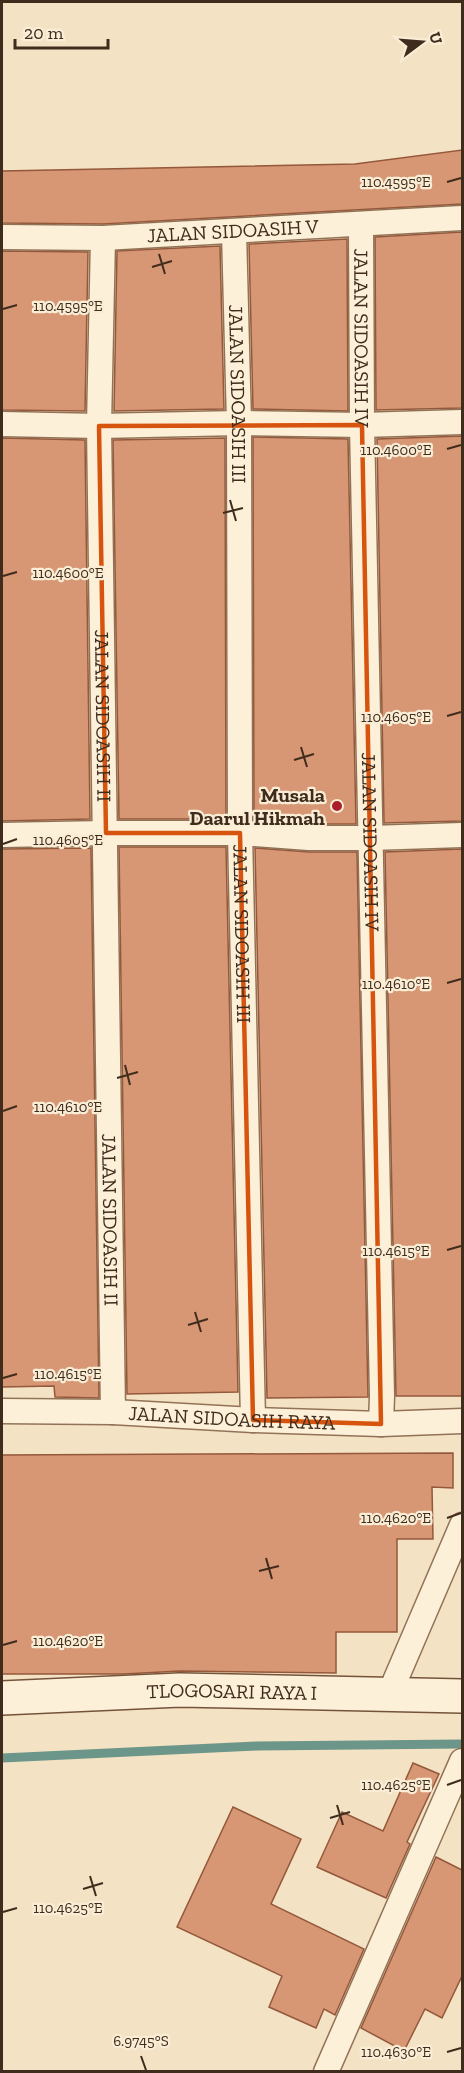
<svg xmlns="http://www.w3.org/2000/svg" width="464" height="2073" viewBox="0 0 464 2073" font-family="'Zilla Slab',serif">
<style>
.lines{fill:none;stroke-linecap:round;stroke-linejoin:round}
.stream{stroke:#6c9689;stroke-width:9}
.building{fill:#d79775;stroke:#94583a;stroke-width:1.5}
.street-casing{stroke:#927257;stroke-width:27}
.secondary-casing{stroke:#74533a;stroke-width:36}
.street{stroke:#fdf0d9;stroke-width:24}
.secondary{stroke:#fdf0d9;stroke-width:33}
.marked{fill:none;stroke:#d7540e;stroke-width:4.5;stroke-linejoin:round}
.ticks{fill:none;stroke:#402c1d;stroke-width:2}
.poi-dot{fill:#a91f29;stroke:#faedd5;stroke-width:2}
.labels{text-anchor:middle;stroke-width:4.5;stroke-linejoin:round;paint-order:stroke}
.street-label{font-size:20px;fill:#402c1d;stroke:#faedd5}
.poi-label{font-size:20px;font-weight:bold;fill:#402c1d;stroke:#faedd5;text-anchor:end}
.ticks-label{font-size:15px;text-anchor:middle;fill:#402c1d;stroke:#faedd5;stroke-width:4.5;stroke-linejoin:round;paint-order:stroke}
</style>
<rect width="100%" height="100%" fill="#f4e2c4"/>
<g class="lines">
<path class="stream" d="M 2,1758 L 257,1746 L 462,1744"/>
</g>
<g class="building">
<path d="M 462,150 L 462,204 L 103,224 L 2,223 L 2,171 L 355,164 Z"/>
<path d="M 462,232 L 462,408 L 376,410 L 375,237 Z"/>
<path d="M 347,239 L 348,411 L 253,409 L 249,244 Z"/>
<path d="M 220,246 L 224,409 L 114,411 L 117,251 Z"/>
<path d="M 2,251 L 88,252 L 85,411 L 2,410 Z"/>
<path d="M 462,436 L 462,821 L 384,823 L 377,439 Z"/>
<path d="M 253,437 L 348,439 L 356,824 L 310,824 L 254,820 Z"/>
<path d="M 2,438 L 85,440 L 90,819 L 2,821 Z"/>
<path d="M 225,438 L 226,819 L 119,819 L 113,440 Z"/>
<path d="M 119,847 L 226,847 L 238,1392 L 127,1394 Z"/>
<path d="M 91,848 L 99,1398 L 55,1397 L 54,1386 L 2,1387 L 2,849 Z"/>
<path d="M 255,848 L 309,852 L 357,852 L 368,1397 L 267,1398 Z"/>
<path d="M 462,849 L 462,1396 L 396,1396 L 385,852 Z"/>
<path d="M 453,1453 L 453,1488 L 432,1487 L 433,1539 L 397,1539 L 397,1632 L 336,1632 L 336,1673 L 180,1671 L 124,1674 L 2,1674 L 2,1455 Z"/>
<path d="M 413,1763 L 439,1774 L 407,1842 L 410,1844 L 386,1898 L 317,1867 L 342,1812 L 383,1831 Z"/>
<path d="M 233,1807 L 301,1839 L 271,1904 L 364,1949 L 335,2015 L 324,2009 L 316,2028 L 269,2007 L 282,1976 L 177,1927 Z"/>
<path d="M 436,1857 L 462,1870 L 462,1976 L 442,2018 L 425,2009 L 404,2051 L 361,2028 Z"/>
</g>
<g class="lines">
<g class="street-casing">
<g id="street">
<path id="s1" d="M 361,224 L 362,425 L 382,1396 L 381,1424"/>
<path id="s2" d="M 234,232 L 239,423 L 240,833 L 253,1420"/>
<path id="s3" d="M 2,237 L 103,238 L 462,218"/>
<path id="s4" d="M 103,238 L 99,426 L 113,1412"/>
<path d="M 2,424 L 99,426 L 239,423 L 362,425 L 462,422"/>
<path d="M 2,835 L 106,833 L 240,833 L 309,838 L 371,838 L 462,835"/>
<path id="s5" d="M 2,1411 L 113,1412 L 253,1420 L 381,1424 L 462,1421"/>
<path d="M 389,1695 L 462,1525"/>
<path d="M 326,2072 L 462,1761"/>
</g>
</g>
<g class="secondary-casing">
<g id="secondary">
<path id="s6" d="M 2,1698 L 180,1690 L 462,1696"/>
</g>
</g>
<use href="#street" class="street"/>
<use href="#secondary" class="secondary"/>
</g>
<path class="marked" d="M 362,425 L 381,1424 L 253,1420 L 240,833 L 106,833 L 99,426 Z"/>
<path class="ticks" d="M 447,182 L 461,178M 159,254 L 165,274M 152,267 L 172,261M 3,309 L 17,305M 447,449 L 461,445M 230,500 L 236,521M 223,513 L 243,508M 3,576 L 17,572M 447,716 L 461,712M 301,747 L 307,767M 294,760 L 314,754M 3,844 L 17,839M 447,983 L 461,979M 125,1065 L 130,1085M 117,1078 L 138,1072M 3,1111 L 17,1106M 447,1250 L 461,1246M 195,1312 L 201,1332M 188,1325 L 208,1319M 3,1378 L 17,1374M 447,1518 L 461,1513M 266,1558 L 272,1579M 259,1571 L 279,1566M 3,1645 L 17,1641M 447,1785 L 461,1780M 337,1805 L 343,1825M 330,1818 L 350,1812M 90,1876 L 96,1896M 83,1889 L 103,1883M 3,1912 L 17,1908M 447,2052 L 461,2048M 141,2056 L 146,2070"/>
<circle class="poi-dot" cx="337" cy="806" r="6"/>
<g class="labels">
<g class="street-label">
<text dy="7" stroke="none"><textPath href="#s3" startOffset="231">JALAN SIDOASIH V</textPath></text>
<text dy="7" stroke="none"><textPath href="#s1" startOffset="114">JALAN SIDOASIH IV</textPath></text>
<text dy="7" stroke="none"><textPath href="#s2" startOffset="162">JALAN SIDOASIH III</textPath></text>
<text dy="7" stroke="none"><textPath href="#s4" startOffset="478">JALAN SIDOASIH II</textPath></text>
<text dy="7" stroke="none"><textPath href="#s1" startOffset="618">JALAN SIDOASIH IV</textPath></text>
<text dy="7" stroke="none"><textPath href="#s2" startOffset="702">JALAN SIDOASIH III</textPath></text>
<text dy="7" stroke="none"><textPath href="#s4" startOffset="982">JALAN SIDOASIH II</textPath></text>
<text dy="7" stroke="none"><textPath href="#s5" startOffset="230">JALAN SIDOASIH RAYA</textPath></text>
<text dy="7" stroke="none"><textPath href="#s6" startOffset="230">TLOGOSARI RAYA I</textPath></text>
</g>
<g class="poi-label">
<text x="325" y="802">Musala<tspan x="325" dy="23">Daarul Hikmah</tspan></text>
</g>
</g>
<g class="ticks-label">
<text x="396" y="187">110.4595°E</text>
<text x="68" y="311">110.4595°E</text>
<text x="396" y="455">110.4600°E</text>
<text x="68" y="578">110.4600°E</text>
<text x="396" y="722">110.4605°E</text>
<text x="68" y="845">110.4605°E</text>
<text x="396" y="989">110.4610°E</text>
<text x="68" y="1112">110.4610°E</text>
<text x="396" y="1256">110.4615°E</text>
<text x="68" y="1379">110.4615°E</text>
<text x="396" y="1523">110.4620°E</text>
<text x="68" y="1646">110.4620°E</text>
<text x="396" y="1790">110.4625°E</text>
<text x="68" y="1913">110.4625°E</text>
<text x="141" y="2046">6.9745°S</text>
<text x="396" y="2057">110.4630°E</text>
</g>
<rect width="464" height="2073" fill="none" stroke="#402c1d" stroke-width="6"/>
<g transform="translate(422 42) rotate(74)" stroke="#faedd5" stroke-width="4.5" paint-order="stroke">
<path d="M0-4.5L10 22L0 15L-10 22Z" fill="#402c1d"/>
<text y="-9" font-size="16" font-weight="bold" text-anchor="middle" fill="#402c1d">U</text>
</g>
<path d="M15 39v9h93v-9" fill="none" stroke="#402c1d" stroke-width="3"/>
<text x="24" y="39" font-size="18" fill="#402c1d" stroke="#faedd5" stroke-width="4.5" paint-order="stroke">20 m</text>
</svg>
